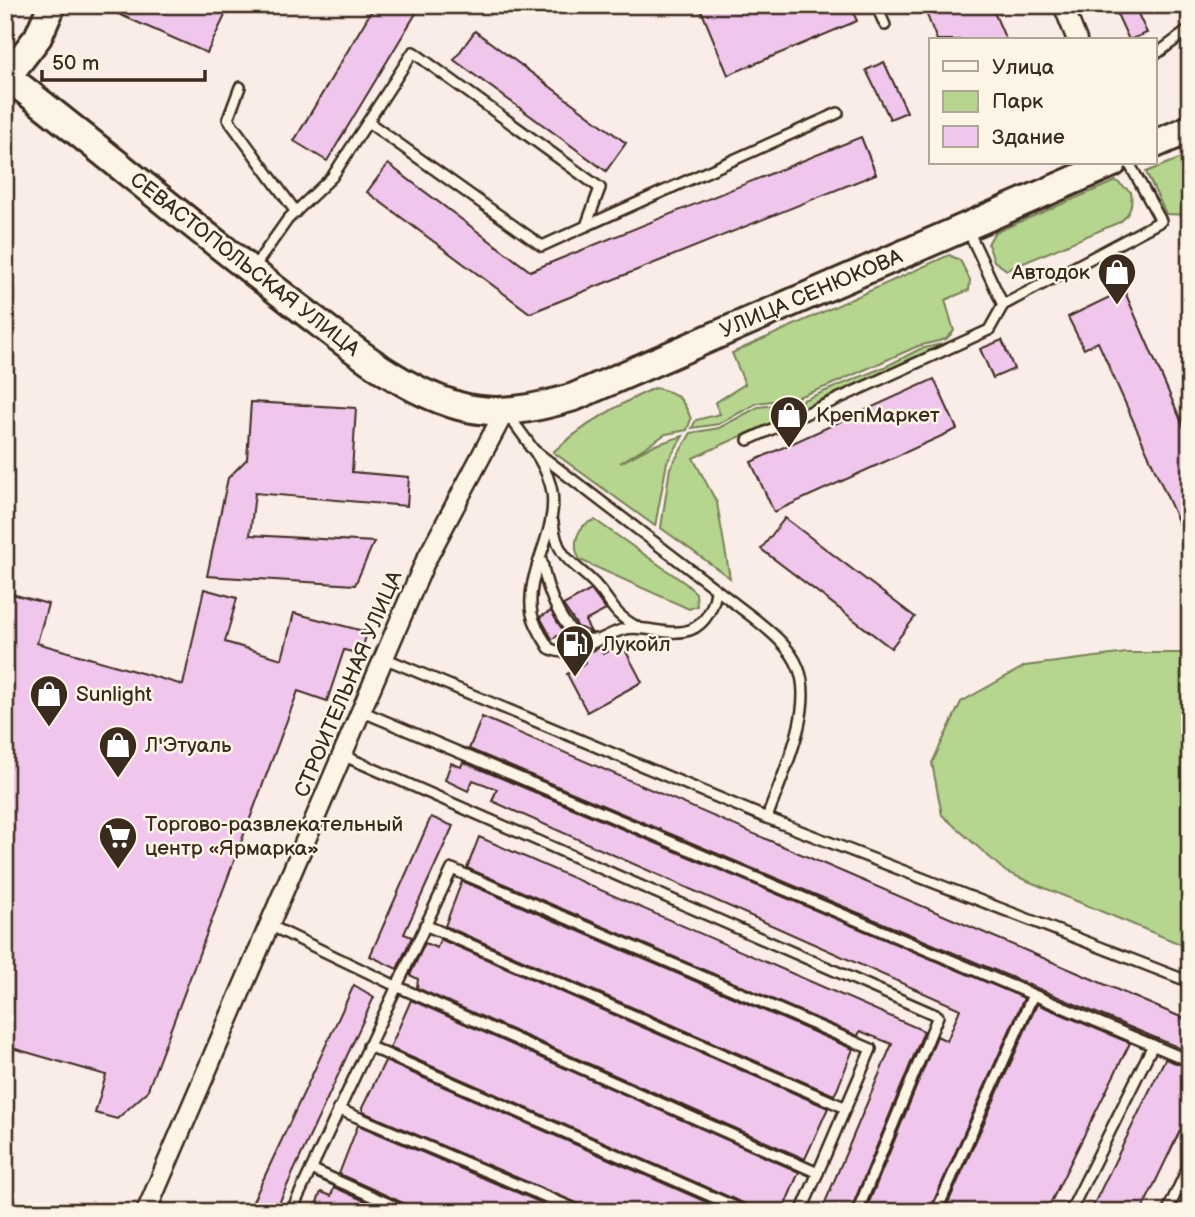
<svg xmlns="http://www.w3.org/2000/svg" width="1195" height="1217" viewBox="0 0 1195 1217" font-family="'Balsamiq Sans',sans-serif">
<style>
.green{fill:#b6d58f;stroke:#788056;stroke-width:2}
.building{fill:#f1c6ed;stroke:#3b2a1e;stroke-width:2}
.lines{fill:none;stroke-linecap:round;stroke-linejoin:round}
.lane-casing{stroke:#3b2a1e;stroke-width:14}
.street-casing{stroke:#3b2a1e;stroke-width:23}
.secondary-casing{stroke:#3b2a1e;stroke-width:32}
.lane{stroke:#fcf5e5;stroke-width:9}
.street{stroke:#fcf5e5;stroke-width:18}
.secondary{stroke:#fcf5e5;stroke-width:26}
.labels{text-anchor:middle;stroke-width:5;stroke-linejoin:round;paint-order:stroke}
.street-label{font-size:21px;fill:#3b2a1e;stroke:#fcf5e5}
.poi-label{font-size:21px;fill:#3b2a1e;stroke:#fcf5e5;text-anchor:start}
</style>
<rect width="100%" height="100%" fill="#faece7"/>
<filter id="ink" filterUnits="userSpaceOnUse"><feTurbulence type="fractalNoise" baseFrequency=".0143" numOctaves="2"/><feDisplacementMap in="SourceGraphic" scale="14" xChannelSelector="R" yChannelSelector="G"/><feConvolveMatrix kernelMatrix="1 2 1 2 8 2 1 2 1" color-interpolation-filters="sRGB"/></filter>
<g filter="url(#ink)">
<g class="green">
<path d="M 1181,158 L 1190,163 L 1190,215 L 1166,214 L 1146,172 Z"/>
<path d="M 1116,181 L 1131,192 C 1133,205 1130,214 1120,222 L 1007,270 L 994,261 L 988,244 L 994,233 Z"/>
<path d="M 949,255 L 960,260 L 970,280 L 969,290 L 945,300 L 954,331 L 946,339 L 918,346 L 828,386 L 795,398 L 757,403 L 719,424 L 692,428 L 696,420 L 720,414 L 715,403 L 745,384 L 732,353 Z"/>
<path d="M 946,343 L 693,458 L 717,503 L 730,578 L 661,528 L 670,468 L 691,433 L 719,428 L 758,407 L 796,403 L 887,366 L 920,349 Z"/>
<path d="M 655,388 C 677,392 683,398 691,419 L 687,430 L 666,434 L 620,463 L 652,446 L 683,436 L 667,462 L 655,526 L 553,452 C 585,424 616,405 655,388 Z"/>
<path d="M 595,520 L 685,583 L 696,593 L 697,606 L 689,609 L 580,560 C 571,545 577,524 595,520 Z"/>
<path d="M 1127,653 L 1190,653 L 1190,948 L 1006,872 L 942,815 L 932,763 L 961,702 L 1025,666 Z"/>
</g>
<g class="building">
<path d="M 98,5 L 230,5 L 207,53 Z"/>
<path d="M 375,5 L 421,5 L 327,161 L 294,141 Z"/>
<path d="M 699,5 L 850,5 L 857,21 L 728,75 Z"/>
<path d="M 923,5 L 991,5 L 1006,40 L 937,40 Z"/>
<path d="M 1113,5 L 1134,5 L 1147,33 L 1129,40 Z"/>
<path d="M 475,31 L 626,143 L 606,171 L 454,60 Z"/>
<path d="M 884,62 L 907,112 L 890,119 L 866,70 Z"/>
<path d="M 861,137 L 876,174 L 530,313 L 367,192 L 388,164 L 530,271 Z"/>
<path d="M 1124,290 L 1190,441 L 1190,548 L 1098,342 L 1084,349 L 1068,317 Z"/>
<path d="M 1002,340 L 1014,369 L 993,378 L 980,349 Z"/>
<path d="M 934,379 L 957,429 L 774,512 L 751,462 Z"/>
<path d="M 251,402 L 356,408 L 352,472 L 409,477 L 407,506 L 255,493 L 250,535 L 374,542 L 355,585 L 207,576 L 228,478 L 247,459 Z"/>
<path d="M 785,518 L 915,617 L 891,648 L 761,549 Z"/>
<path d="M 204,589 L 237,598 L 225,642 L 282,659 L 294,613 L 367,632 L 361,654 L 344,650 L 327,701 L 298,691 L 147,1092 L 117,1119 L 95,1113 L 106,1075 L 5,1046 L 5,592 L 48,604 L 37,643 L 183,685 Z"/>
<path d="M 591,590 L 606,610 L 585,621 L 591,632 L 578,627 L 563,605 Z"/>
<path d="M 551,611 L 564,632 L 552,639 L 540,617 Z"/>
<path d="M 622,644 L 642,682 L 587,712 L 567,674 L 586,663 L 582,655 L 599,648 L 603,654 Z"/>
<path d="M 482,717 L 1190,1021 L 1190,1031 L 1182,1049 L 469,749 Z"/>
<path d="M 463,762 L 1024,998 L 929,1212 L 865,1212 L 937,1036 L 947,1041 L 960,1009 L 492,801 L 497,789 L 473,780 L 468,791 L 445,780 L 451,763 L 461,767 Z"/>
<path d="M 431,817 L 453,826 L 404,934 L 412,937 L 397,969 L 370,956 Z"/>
<path d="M 479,837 L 924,1031 L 850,1212 L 821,1212 L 892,1044 L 860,1031 L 858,1036 L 467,868 Z"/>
<path d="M 462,881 L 853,1049 L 837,1090 L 834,1095 L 445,926 Z"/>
<path d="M 440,939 L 828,1108 L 805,1159 L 417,988 L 418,979 L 410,975 L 425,943 L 437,948 Z"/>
<path d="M 354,985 L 374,997 L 275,1212 L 248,1212 Z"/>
<path d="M 411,1000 L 799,1172 L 782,1212 L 754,1212 L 750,1206 L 390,1048 Z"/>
<path d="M 1037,1004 L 1130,1043 L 1046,1212 L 944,1212 Z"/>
<path d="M 1165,1059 L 1190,1068 L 1190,1110 L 1141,1212 L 1090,1212 Z"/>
<path d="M 385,1061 L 729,1212 L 598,1212 L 363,1112 L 362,1108 Z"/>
<path d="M 358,1125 L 542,1203 L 539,1212 L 414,1212 L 410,1206 L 339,1174 Z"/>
<path d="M 334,1187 L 389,1212 L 313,1212 L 321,1192 L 331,1196 Z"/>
</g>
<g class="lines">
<g class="lane-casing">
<g id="lane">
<path d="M 876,5 L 885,25"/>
<path d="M 1155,55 L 1190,29"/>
<path d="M 240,87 L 228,119 L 296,212"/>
<path d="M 586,226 L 838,113"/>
<path d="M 967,228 L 1003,305 L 1161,221 L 1129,163"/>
<path d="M 252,270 L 288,219 L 332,177 L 413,52 L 600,188 L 586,226 L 542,246 L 368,122"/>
<path d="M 507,413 C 524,438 547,462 552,492 C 558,534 524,574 532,614 C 535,627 543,638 549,648 C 573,662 602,634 625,629 C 646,625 668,637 690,630 C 706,624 714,606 716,591"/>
<path d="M 748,440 L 989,330 L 1003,305"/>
<path d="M 530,447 L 755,619 C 771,632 790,647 798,667 C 816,709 781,777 767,818"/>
<path d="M 553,522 C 557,559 572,561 595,584 C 614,604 609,611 637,627"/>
<path d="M 542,562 C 546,586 564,644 594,639"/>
<path d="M 384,658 L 767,818 L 1190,982"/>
<path d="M 361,711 L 1190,1061"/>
<path d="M 342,755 L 938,1016 L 857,1212"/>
<path d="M 269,925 L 396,986 L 818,1173"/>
<path d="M 425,925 L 846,1108"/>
<path d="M 368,1046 L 747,1212"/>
<path d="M 338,1109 L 582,1212"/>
<path d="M 311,1169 L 407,1212"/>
<path d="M 291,1212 L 452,869 L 871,1049 L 801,1212"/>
<path d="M 936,1212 L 1033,995"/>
<path d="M 1070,1212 L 1153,1045"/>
<path d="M 1167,1212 L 1190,1163"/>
</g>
</g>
<g class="street-casing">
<g id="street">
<path d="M 1063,5 L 1077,40"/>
<path d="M 146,1212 L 425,562 L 505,411"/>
</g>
</g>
<g class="secondary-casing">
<g id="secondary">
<path d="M 5,75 C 102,150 196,229 293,303 C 345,342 396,388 459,406 C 498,417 537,408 574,397 L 1113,163"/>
<path d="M 7,77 L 38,37 L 52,5"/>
<path d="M 1155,144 L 1190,129"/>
</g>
</g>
<use href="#lane" class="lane"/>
<use href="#street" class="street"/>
<use href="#secondary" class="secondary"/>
</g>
</g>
<defs>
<g id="shop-pin" transform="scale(2.0125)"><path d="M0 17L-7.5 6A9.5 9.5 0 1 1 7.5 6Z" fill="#3b2a1e" stroke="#fcf5e5"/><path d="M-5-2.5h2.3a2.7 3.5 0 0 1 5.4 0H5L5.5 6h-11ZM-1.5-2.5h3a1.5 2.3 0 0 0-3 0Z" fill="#fff"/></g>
<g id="fuel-pin" transform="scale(2.0125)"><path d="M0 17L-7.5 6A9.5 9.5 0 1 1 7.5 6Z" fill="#3b2a1e" stroke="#fcf5e5"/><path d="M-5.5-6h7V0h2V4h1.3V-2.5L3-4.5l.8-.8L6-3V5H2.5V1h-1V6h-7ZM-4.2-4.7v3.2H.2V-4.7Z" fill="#fff"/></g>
<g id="supermarket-pin" transform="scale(2.0125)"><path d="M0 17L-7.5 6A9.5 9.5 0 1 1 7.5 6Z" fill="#3b2a1e" stroke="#fcf5e5"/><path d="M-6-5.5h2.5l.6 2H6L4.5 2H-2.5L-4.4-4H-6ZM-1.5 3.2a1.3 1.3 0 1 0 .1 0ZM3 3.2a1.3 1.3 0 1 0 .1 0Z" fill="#fff"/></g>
</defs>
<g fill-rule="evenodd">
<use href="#shop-pin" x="1117" y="272"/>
<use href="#shop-pin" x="789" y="415"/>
<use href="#fuel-pin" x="575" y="644"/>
<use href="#shop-pin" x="49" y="694"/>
<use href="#shop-pin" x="118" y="745"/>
<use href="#supermarket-pin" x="118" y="836"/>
</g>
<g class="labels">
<g class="street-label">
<text transform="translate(245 264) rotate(38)" y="7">СЕВАСТОПОЛЬСКАЯ УЛИЦА</text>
<text transform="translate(811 293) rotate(-23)" y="7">УЛИЦА СЕНЮКОВА</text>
<text transform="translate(348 684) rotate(-67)" y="7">СТРОИТЕЛЬНАЯ УЛИЦА</text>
</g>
<g class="poi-label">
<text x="1090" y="279" text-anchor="end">Автодок</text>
<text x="816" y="422">КрепМаркет</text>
<text x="602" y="651">Лукойл</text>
<text x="76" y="701">Sunlight</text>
<text x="145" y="752">Л'Этуаль</text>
<text x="145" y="831">Торгово-развлекательный<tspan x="145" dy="24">центр «Ярмарка»</tspan></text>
</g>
</g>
<rect width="1195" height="1217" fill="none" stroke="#fcf5e5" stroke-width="28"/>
<rect x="14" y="14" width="1167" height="1189" fill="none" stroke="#3b2a1e" stroke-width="2.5" filter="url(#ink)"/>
<rect x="929" y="38" width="228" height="126" fill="#fcf5e5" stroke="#afa495" stroke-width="2"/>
<rect x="943" y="61" width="35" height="10" fill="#fcf5e5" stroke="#afa495" stroke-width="2"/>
<text x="992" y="74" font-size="21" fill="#3b2a1e">Улица</text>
<rect x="943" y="91" width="35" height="21" fill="#b6d58f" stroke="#afa495" stroke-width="2"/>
<text x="992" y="108" font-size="21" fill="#3b2a1e">Парк</text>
<rect x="943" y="126" width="35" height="21" fill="#f1c6ed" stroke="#afa495" stroke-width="2"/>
<text x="992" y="144" font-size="21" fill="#3b2a1e">Здание</text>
<path d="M42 70v10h163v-10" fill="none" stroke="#3b2a1e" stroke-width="3.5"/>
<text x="52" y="70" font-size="21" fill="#3b2a1e" stroke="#fcf5e5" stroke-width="5" paint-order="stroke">50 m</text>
</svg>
